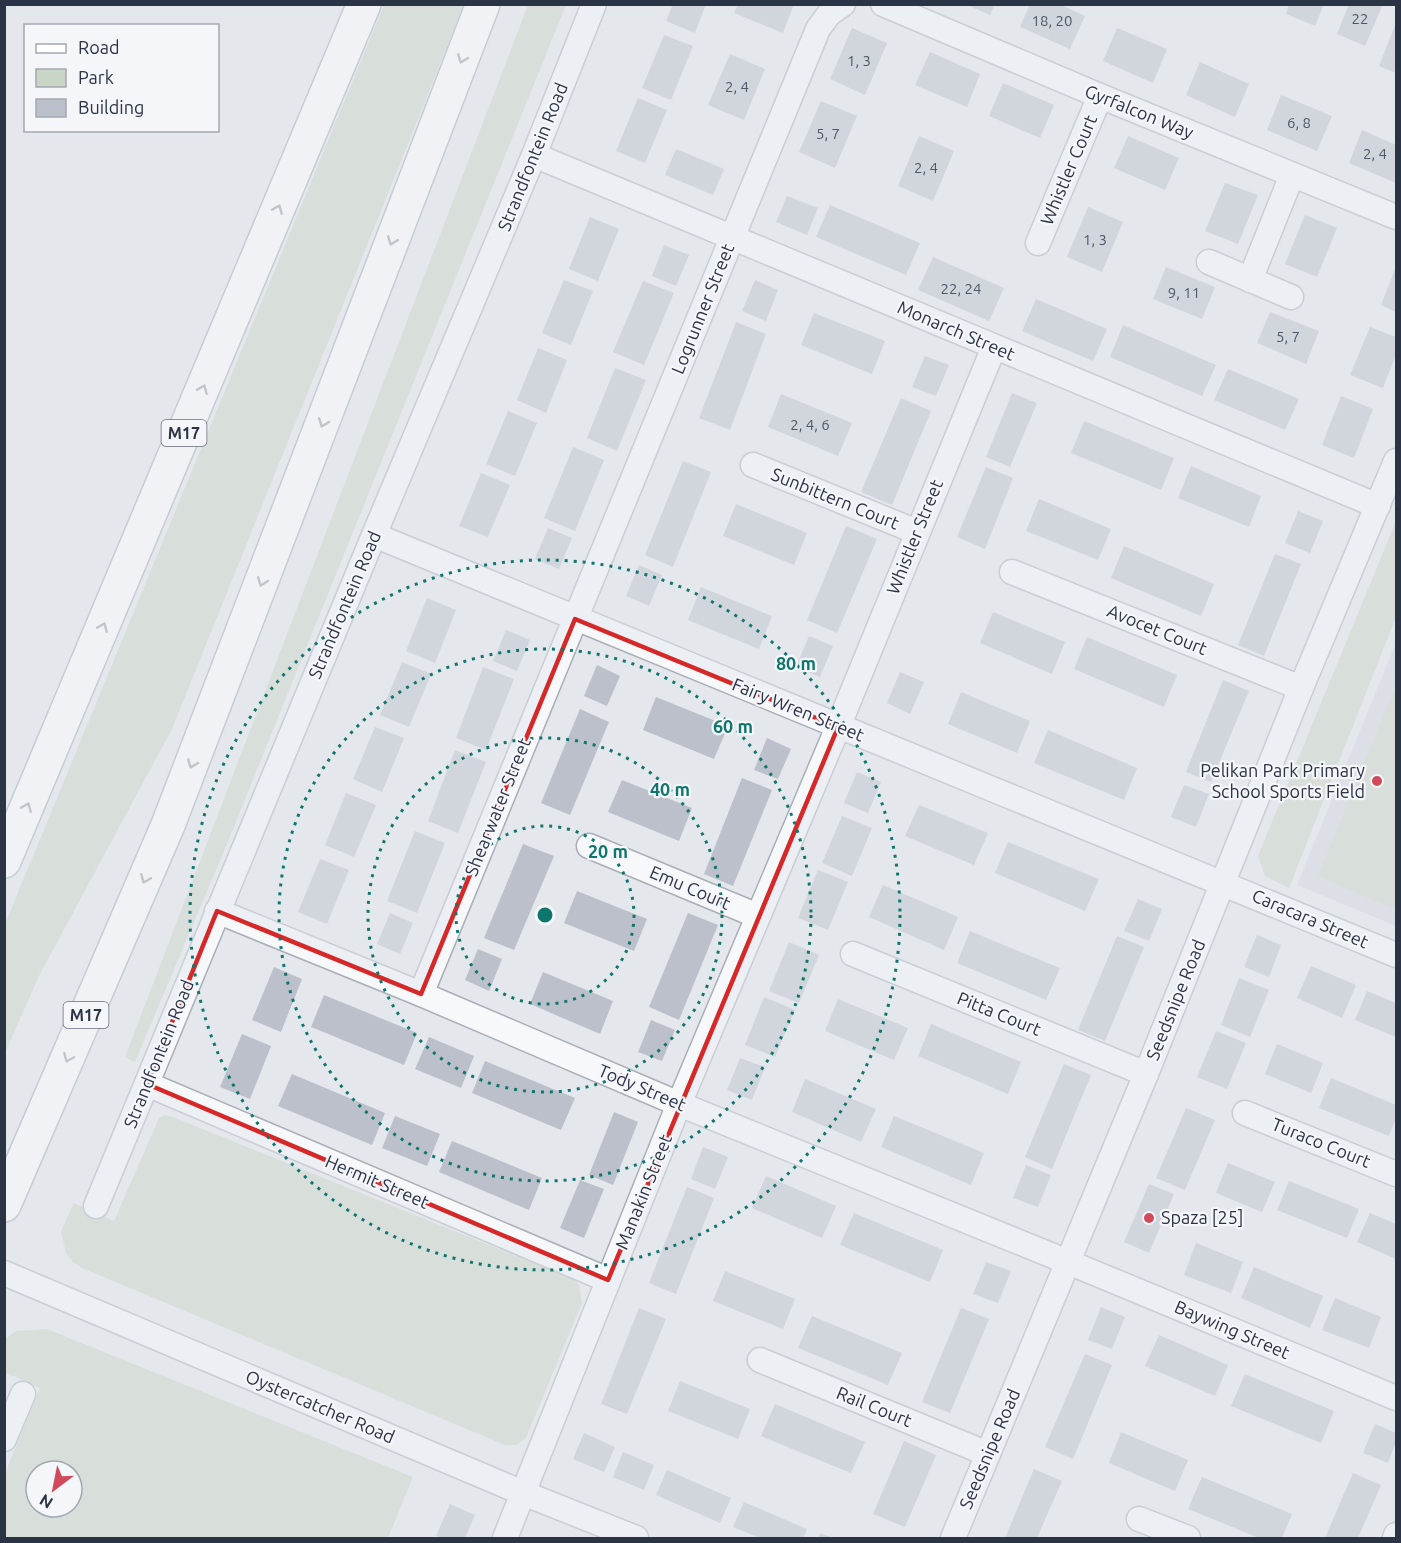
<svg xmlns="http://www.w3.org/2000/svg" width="1401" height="1543" viewBox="0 0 1401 1543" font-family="Ubuntu,sans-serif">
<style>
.built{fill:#d2d6de}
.green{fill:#c9d6c5;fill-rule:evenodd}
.building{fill:#bbc0ca}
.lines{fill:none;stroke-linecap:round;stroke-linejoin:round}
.minor-casing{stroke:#a9aeb7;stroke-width:27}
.primary-casing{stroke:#a3abb8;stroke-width:36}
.minor{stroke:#f7f8fa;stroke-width:24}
.primary{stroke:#fff;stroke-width:33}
.oneway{stroke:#959aa2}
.marked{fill:none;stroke:#d62828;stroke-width:4.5;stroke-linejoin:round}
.ring{fill:none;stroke:#0f766e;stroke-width:3;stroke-dasharray:3 6}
.poi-dot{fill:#d1495b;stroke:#f4f6f9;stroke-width:2}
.labels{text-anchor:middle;stroke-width:4.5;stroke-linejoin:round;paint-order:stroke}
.number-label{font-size:15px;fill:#4f5766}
.shield{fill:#f4f6f9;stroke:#676e7b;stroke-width:1.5}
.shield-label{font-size:16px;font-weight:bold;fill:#2b3445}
.street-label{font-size:18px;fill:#2b3445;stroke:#f4f6f9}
.poi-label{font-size:18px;fill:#2b3445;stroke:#f4f6f9;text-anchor:end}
.centre{fill:#0f766e;stroke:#f4f6f9;stroke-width:3}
.ring-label{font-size:18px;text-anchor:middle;font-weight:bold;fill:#0f766e;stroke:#f4f6f9;stroke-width:4.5;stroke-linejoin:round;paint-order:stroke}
</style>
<rect width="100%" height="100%" fill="#e4e7ec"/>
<path class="built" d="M 1396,643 L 1396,926 L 1297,885 Z"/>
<g class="green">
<path d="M 384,5 L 464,5 L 172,729 L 39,976 L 5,1053 L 5,924 Z"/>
<path d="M 528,5 L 566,5 L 227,844 L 135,1062 L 125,1057 Z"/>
<path d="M 1396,521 L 1396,617 L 1289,888 L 1265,876 L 1258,856 Z"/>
<path d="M 1396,685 L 1396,910 L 1318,876 Z"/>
<path d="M 165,1115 L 173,1117 L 573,1279 L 579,1285 L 582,1303 L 526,1438 L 516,1445 L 505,1445 L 82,1268 L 72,1261 L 66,1253 L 61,1231 L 74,1203 L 114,1221 L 159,1118 Z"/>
<path d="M 47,1329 L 413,1477 L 388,1538 L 5,1538 L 5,1473 L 40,1388 L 5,1372 L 5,1339 L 16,1331 ZM 36,1471 L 72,1471 L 72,1507 L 36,1507 Z"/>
</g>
<g class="building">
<path d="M 673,4 L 706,4 L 695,33 L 666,21 Z"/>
<path d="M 738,4 L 794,4 L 783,33 L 734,13 Z"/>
<path d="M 965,4 L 995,4 L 990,15 Z"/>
<path d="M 1030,4 L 1059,4 L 1085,16 L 1070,49 L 1020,27 Z"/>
<path d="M 1289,4 L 1324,4 L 1315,26 L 1286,14 Z"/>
<path d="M 1349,4 L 1383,4 L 1365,46 L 1337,34 Z"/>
<path d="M 1396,23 L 1396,73 L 1379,66 Z"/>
<path d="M 852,28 L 887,43 L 865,95 L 830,79 Z"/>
<path d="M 1117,28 L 1167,49 L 1153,83 L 1103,61 Z"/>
<path d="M 664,35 L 693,46 L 671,100 L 642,88 Z"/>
<path d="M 930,52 L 980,74 L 967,107 L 915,85 Z"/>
<path d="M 730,54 L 765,69 L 744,120 L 708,105 Z"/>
<path d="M 1200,62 L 1249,84 L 1235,117 L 1186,95 Z"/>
<path d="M 1003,83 L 1054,105 L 1040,138 L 989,116 Z"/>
<path d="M 1281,95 L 1332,116 L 1317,151 L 1267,130 Z"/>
<path d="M 638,98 L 667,110 L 645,163 L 616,151 Z"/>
<path d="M 821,101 L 857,116 L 835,168 L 799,152 Z"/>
<path d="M 1362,130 L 1396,145 L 1396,183 L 1349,163 Z"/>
<path d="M 919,136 L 954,151 L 933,201 L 898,186 Z"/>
<path d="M 1128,136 L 1179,158 L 1165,190 L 1114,168 Z"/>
<path d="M 676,149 L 724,169 L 713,195 L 665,175 Z"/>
<path d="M 1225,183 L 1258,195 L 1238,244 L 1205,231 Z"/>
<path d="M 787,196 L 818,208 L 807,235 L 776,222 Z"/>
<path d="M 830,205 L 920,243 L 906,275 L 816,237 Z"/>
<path d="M 1088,207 L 1123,222 L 1102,272 L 1067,257 Z"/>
<path d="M 1305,215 L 1337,228 L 1317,277 L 1285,264 Z"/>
<path d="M 590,217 L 619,229 L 598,281 L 569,269 Z"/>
<path d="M 664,245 L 689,255 L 676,286 L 652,276 Z"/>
<path d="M 933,257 L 1004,288 L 989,321 L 918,290 Z"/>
<path d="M 1166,267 L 1215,287 L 1202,319 L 1153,299 Z"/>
<path d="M 1396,267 L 1396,312 L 1381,305 Z"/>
<path d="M 564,280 L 593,291 L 571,345 L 542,333 Z"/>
<path d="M 755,280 L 778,290 L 766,321 L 742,311 Z"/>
<path d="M 643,281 L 674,293 L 644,365 L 613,352 Z"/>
<path d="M 1036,299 L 1107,329 L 1093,361 L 1022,331 Z"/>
<path d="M 1270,312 L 1319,331 L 1306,364 L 1257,343 Z"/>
<path d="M 814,313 L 885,341 L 872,374 L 801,345 Z"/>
<path d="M 736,322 L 766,334 L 730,430 L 699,418 Z"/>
<path d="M 1123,325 L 1216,365 L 1202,396 L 1110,357 Z"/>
<path d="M 1370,327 L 1396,337 L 1396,355 L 1383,388 L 1350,375 Z"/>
<path d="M 538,348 L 567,360 L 546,413 L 517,400 Z"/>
<path d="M 925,356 L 949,365 L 936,396 L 912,387 Z"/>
<path d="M 615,368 L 646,380 L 617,451 L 587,438 Z"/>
<path d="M 1228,369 L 1299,399 L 1285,430 L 1214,400 Z"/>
<path d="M 1012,393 L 1037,403 L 1010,467 L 986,457 Z"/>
<path d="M 781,394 L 852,423 L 838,456 L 768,427 Z"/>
<path d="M 1341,396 L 1373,409 L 1354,458 L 1322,445 Z"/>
<path d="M 901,398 L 931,411 L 892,505 L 861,492 Z"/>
<path d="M 508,411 L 537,423 L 515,476 L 486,464 Z"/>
<path d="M 1084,421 L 1174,458 L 1161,490 L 1071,453 Z"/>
<path d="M 573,447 L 604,460 L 575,531 L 544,518 Z"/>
<path d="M 683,461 L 711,472 L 673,567 L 645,555 Z"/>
<path d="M 1191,466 L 1261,496 L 1249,527 L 1178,498 Z"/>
<path d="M 986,467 L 1013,478 L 985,549 L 957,537 Z"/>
<path d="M 481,473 L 510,485 L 488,537 L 459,526 Z"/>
<path d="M 1039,499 L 1111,529 L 1098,560 L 1026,531 Z"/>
<path d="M 736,504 L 807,533 L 794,565 L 723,536 Z"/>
<path d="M 1298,511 L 1323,521 L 1310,553 L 1285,543 Z"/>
<path d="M 846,526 L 877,539 L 837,633 L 807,620 Z"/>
<path d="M 548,528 L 572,538 L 559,569 L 535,559 Z"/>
<path d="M 1124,546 L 1214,584 L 1201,616 L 1111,578 Z"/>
<path d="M 1275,554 L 1301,564 L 1264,656 L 1238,645 Z"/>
<path d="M 639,565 L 662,575 L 649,606 L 626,596 Z"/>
<path d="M 701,587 L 772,616 L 759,649 L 688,620 Z"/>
<path d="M 427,598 L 456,610 L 435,663 L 406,651 Z"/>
<path d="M 993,612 L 1065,642 L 1052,674 L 980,643 Z"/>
<path d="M 506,630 L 530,640 L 517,671 L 493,661 Z"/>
<path d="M 809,636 L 833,646 L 820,677 L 796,667 Z"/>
<path d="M 1087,637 L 1177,675 L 1164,707 L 1074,669 Z"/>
<path d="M 402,662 L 431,674 L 409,727 L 380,715 Z"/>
<path d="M 597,665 L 620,676 L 607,706 L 584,696 Z"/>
<path d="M 483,667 L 514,679 L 486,750 L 456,738 Z"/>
<path d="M 900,672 L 924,682 L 910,714 L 887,703 Z"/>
<path d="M 1223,680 L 1249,691 L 1211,782 L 1186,772 Z"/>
<path d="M 961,692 L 1030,721 L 1017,753 L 948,724 Z"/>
<path d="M 656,697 L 728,726 L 714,759 L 643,730 Z"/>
<path d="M 580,709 L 609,722 L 570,815 L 541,803 Z"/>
<path d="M 375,727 L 404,738 L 382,792 L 353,779 Z"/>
<path d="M 1048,730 L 1137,768 L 1124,800 L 1034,763 Z"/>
<path d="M 767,738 L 791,749 L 778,779 L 754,770 Z"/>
<path d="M 455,750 L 486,762 L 458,833 L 428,821 Z"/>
<path d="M 857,772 L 881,782 L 868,813 L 844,803 Z"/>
<path d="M 742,778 L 772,790 L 733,886 L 704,874 Z"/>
<path d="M 622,780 L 692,808 L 679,841 L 608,812 Z"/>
<path d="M 1184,785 L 1209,794 L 1196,827 L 1171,817 Z"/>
<path d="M 346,793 L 376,805 L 354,857 L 325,845 Z"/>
<path d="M 919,805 L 988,833 L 974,865 L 905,836 Z"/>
<path d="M 842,816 L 872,828 L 852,876 L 822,863 Z"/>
<path d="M 415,831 L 445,843 L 417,913 L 387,901 Z"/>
<path d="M 1008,842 L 1099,879 L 1085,911 L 995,873 Z"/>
<path d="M 523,844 L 554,856 L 514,950 L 484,938 Z"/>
<path d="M 320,859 L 349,870 L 327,924 L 298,912 Z"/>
<path d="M 818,870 L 848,882 L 828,930 L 798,918 Z"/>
<path d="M 883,885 L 958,917 L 944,950 L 869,917 Z"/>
<path d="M 577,891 L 647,919 L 634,951 L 564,923 Z"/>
<path d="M 1138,899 L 1162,909 L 1149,941 L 1124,931 Z"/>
<path d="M 390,913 L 413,923 L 400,954 L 377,944 Z"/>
<path d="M 688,913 L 718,925 L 679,1020 L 649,1007 Z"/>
<path d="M 970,931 L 1060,968 L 1046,1000 L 957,963 Z"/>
<path d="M 1257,935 L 1281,945 L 1269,977 L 1244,967 Z"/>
<path d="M 1117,936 L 1144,947 L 1105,1041 L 1078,1030 Z"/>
<path d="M 789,942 L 819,955 L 799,1003 L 769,991 Z"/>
<path d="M 478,949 L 502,959 L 489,991 L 465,980 Z"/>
<path d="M 1311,966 L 1356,985 L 1342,1018 L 1297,998 Z"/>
<path d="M 274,967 L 302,979 L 281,1032 L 252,1020 Z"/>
<path d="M 543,972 L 613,1001 L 600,1034 L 530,1004 Z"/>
<path d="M 1239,978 L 1269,990 L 1250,1037 L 1221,1025 Z"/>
<path d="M 1367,991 L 1396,1003 L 1396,1037 L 1355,1020 Z"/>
<path d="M 324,995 L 417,1033 L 404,1065 L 311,1027 Z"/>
<path d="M 764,997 L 795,1010 L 775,1057 L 745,1045 Z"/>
<path d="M 838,999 L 908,1028 L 894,1060 L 825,1031 Z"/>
<path d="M 651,1020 L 675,1030 L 662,1061 L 638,1052 Z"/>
<path d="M 931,1024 L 1021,1062 L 1008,1094 L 918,1056 Z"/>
<path d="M 1216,1031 L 1246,1043 L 1227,1089 L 1197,1077 Z"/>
<path d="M 242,1034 L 271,1046 L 250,1099 L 220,1087 Z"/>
<path d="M 429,1037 L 474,1056 L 461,1088 L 415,1069 Z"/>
<path d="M 1277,1044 L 1323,1063 L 1311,1093 L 1265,1074 Z"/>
<path d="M 740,1058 L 765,1067 L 752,1100 L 727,1090 Z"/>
<path d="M 485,1061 L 575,1098 L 561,1130 L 472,1093 Z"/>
<path d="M 1064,1064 L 1091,1075 L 1052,1169 L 1025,1157 Z"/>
<path d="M 292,1074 L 385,1113 L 372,1145 L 278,1106 Z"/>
<path d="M 1331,1078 L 1396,1105 L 1396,1118 L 1389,1136 L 1319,1108 Z"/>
<path d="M 805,1079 L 876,1109 L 861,1142 L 792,1112 Z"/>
<path d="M 1186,1108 L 1215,1120 L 1185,1190 L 1156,1178 Z"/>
<path d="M 614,1112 L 638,1122 L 613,1185 L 589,1175 Z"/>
<path d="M 395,1116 L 440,1134 L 427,1166 L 382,1148 Z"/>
<path d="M 894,1116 L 984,1153 L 971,1185 L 881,1147 Z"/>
<path d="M 452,1141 L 542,1178 L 529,1210 L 439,1172 Z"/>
<path d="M 703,1147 L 728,1157 L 715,1189 L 691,1179 Z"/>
<path d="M 1228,1163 L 1275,1182 L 1262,1212 L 1216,1193 Z"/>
<path d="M 1026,1165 L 1051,1175 L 1038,1207 L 1013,1198 Z"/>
<path d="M 766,1176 L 836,1206 L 822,1238 L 752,1208 Z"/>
<path d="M 580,1180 L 604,1189 L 584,1238 L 560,1228 Z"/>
<path d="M 1289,1181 L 1359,1209 L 1347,1238 L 1277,1210 Z"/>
<path d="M 1149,1184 L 1174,1194 L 1149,1253 L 1124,1242 Z"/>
<path d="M 687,1187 L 714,1198 L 676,1294 L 649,1283 Z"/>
<path d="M 854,1213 L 943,1250 L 930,1282 L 840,1245 Z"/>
<path d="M 1370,1213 L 1396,1224 L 1396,1259 L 1357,1242 Z"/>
<path d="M 1196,1243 L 1243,1262 L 1231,1293 L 1184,1275 Z"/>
<path d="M 986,1262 L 1011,1271 L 998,1303 L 973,1294 Z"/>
<path d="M 1254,1267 L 1323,1296 L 1310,1328 L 1241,1298 Z"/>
<path d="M 725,1271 L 795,1299 L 783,1329 L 713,1301 Z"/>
<path d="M 1335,1298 L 1381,1317 L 1369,1348 L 1322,1330 Z"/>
<path d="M 1101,1307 L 1125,1317 L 1112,1349 L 1088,1340 Z"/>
<path d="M 639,1308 L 666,1319 L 627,1414 L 601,1404 Z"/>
<path d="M 961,1308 L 989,1319 L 950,1413 L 922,1402 Z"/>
<path d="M 812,1316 L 902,1353 L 888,1385 L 798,1348 Z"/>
<path d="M 1159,1335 L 1228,1365 L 1215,1396 L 1145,1366 Z"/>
<path d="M 1085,1354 L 1112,1365 L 1073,1459 L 1045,1447 Z"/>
<path d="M 1245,1374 L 1334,1411 L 1321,1443 L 1231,1406 Z"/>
<path d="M 680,1381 L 750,1409 L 738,1439 L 668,1411 Z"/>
<path d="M 775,1404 L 865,1442 L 851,1473 L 761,1436 Z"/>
<path d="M 1375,1424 L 1396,1433 L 1396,1442 L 1388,1463 L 1363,1453 Z"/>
<path d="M 1121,1432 L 1188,1460 L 1175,1491 L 1109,1463 Z"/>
<path d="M 584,1433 L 615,1447 L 604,1472 L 573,1459 Z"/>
<path d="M 904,1441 L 936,1455 L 905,1527 L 873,1514 Z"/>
<path d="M 623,1452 L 654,1465 L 644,1490 L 613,1477 Z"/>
<path d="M 1034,1469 L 1062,1481 L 1037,1538 L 1005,1538 Z"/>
<path d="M 667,1470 L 731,1498 L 720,1523 L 656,1495 Z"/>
<path d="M 1353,1473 L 1381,1485 L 1358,1538 L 1325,1538 Z"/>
<path d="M 1202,1477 L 1292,1514 L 1282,1538 L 1259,1538 L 1188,1509 Z"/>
<path d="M 744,1502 L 807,1529 L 803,1538 L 760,1538 L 733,1527 Z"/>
<path d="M 450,1504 L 475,1515 L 465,1538 L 443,1538 L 436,1536 Z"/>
<path d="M 820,1533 L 833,1538 L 818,1538 Z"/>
</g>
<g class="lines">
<g class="minor-casing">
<g id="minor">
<path d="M 883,4 L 1100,96 L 1396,217"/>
<path d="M 534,155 L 1378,506"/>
<path d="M 1038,243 L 1100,96"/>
<path d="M 1209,262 L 1291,297"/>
<path d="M 1250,280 L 1292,175"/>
<path d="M 753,465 L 917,532"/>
<path d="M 374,535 C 714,678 1057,813 1396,955"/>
<path d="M 1012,572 L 1301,688"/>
<path d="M 589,846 L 758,916"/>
<path d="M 217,911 L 421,994 L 679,1104 L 1068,1262 L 1396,1398"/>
<path d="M 853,954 L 1146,1074"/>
<path d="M 421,994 L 818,29 L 829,14 L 843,4"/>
<path d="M 147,1084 L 608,1280"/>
<path d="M 1245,1113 L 1396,1174"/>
<path d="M 96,1206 L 374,535 L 534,155 L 594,4"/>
<path d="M 4,1273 L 523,1493 L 636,1538"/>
<path d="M 760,1360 L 988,1454"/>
<path d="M 4,1439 L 23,1394"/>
<path d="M 1139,1519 L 1188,1538"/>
<path d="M 505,1538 L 679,1104 L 838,727 L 994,347"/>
<path d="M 953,1538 L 1146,1074 L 1301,688 L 1396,461"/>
<path d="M 1395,1538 L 1396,1535"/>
</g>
</g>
<g class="primary-casing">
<g id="primary">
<path d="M 4,861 L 364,4"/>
<path d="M 4,1205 L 168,825 L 483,4"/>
</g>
</g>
<use href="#minor" class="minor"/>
<use href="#primary" class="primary"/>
</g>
<defs><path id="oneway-chevron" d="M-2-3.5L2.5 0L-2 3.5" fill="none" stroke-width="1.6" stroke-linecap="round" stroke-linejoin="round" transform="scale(1.5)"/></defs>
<g class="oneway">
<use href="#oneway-chevron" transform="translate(462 59) rotate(111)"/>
<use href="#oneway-chevron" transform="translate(278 209) rotate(-67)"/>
<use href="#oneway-chevron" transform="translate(392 241) rotate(111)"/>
<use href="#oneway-chevron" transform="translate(203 389) rotate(-67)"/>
<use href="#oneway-chevron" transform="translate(323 423) rotate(111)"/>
<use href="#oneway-chevron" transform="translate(262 582) rotate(111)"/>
<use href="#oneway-chevron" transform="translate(103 627) rotate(-67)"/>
<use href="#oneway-chevron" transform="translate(192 764) rotate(111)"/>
<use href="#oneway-chevron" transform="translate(27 807) rotate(-67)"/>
<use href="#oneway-chevron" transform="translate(145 879) rotate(113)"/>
<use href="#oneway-chevron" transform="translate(68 1058) rotate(113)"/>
</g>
<path d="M0 0H1401V1543H0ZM 575,619 L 838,727 L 608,1280 L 147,1084 L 217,911 L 421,994 Z" fill="#e4e7ec" fill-opacity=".55" fill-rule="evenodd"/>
<path class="marked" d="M 575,619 L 838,727 L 608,1280 L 147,1084 L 217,911 L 421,994 Z"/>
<g class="ring">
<circle cx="545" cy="915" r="89"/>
<circle cx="545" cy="915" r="177"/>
<circle cx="545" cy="915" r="266"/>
<circle cx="545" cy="915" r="355"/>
</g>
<g class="poi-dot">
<circle cx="1377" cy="781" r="6"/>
<circle cx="1149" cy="1218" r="6"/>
</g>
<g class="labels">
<g class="number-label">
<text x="1360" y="24">22</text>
<text x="1052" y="26">18, 20</text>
<text x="859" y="66">1, 3</text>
<text x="737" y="92">2, 4</text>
<text x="1299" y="128">6, 8</text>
<text x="828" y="139">5, 7</text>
<text x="1375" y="159">2, 4</text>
<text x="926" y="173">2, 4</text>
<text x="1095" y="245">1, 3</text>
<text x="961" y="294">22, 24</text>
<text x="1184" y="298">9, 11</text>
<text x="1288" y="342">5, 7</text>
<text x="810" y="430">2, 4, 6</text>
</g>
<g class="shield">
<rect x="161.5" y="420" width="45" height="26" rx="4.5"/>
<rect x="63.5" y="1002" width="45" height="26" rx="4.5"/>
</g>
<g class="shield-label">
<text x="184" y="439">M17</text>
<text x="86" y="1021">M17</text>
</g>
<g class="street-label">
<text transform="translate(1139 112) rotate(22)" y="6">Gyrfalcon Way</text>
<text transform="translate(533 157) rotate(-68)" y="6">Strandfontein Road</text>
<text transform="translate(1069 170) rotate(-67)" y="6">Whistler Court</text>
<text transform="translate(703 309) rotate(-68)" y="6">Logrunner Street</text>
<text transform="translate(956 331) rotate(23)" y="6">Monarch Street</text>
<text transform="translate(835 499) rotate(22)" y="6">Sunbittern Court</text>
<text transform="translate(915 537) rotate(-68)" y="6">Whistler Street</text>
<text transform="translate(345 605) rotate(-67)" y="6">Strandfontein Road</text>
<text transform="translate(1157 630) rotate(22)" y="6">Avocet Court</text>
<text transform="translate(798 710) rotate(22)" y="6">Fairy Wren Street</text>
<text transform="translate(498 807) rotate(-68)" y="6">Shearwater Street</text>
<text transform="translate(690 888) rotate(23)" y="6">Emu Court</text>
<text transform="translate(1310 919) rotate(23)" y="6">Caracara Street</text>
<text transform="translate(1176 1000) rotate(-68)" y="6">Seedsnipe Road</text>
<text transform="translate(999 1014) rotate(22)" y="6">Pitta Court</text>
<text transform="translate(159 1054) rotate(-68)" y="6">Strandfontein Road</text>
<text transform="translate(642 1088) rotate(23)" y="6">Tody Street</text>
<text transform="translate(1321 1143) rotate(22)" y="6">Turaco Court</text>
<text transform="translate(377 1182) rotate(23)" y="6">Hermit Street</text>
<text transform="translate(644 1192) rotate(-68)" y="6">Manakin Street</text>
<text transform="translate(1232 1330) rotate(23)" y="6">Baywing Street</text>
<text transform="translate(320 1407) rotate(23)" y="6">Oystercatcher Road</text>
<text transform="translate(874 1407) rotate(22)" y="6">Rail Court</text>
<text transform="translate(990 1449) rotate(-67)" y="6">Seedsnipe Road</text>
</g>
<g class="poi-label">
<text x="1365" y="777">Pelikan Park Primary<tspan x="1365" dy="21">School Sports Field</tspan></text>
<text x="1161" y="1224" text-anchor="start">Spaza [25]</text>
</g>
</g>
<circle cx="545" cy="915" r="9" class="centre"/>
<g class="ring-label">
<text x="796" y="670">80 m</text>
<text x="733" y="733">60 m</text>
<text x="670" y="796">40 m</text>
<text x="608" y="858">20 m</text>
</g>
<rect width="1401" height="1543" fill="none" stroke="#2b3445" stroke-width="12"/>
<rect x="24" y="24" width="195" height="108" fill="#f4f6f9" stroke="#a4a8b1" stroke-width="1.5"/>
<rect x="36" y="44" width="30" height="9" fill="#ffffff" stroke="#a4a8b1" stroke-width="1.5"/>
<text x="78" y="54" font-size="18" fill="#2b3445">Road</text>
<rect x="36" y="69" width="30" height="18" fill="#c9d6c5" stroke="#a4a8b1" stroke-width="1.5"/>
<text x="78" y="84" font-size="18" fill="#2b3445">Park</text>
<rect x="36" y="99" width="30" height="18" fill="#bbc0ca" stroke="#a4a8b1" stroke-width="1.5"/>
<text x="78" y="114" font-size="18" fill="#2b3445">Building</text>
<g transform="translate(54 1489) rotate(212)"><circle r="28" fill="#f4f6f9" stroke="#a4a8b1" stroke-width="1.5"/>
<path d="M0-4.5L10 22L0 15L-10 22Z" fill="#d1495b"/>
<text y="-9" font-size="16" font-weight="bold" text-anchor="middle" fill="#2b3445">N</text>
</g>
</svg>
